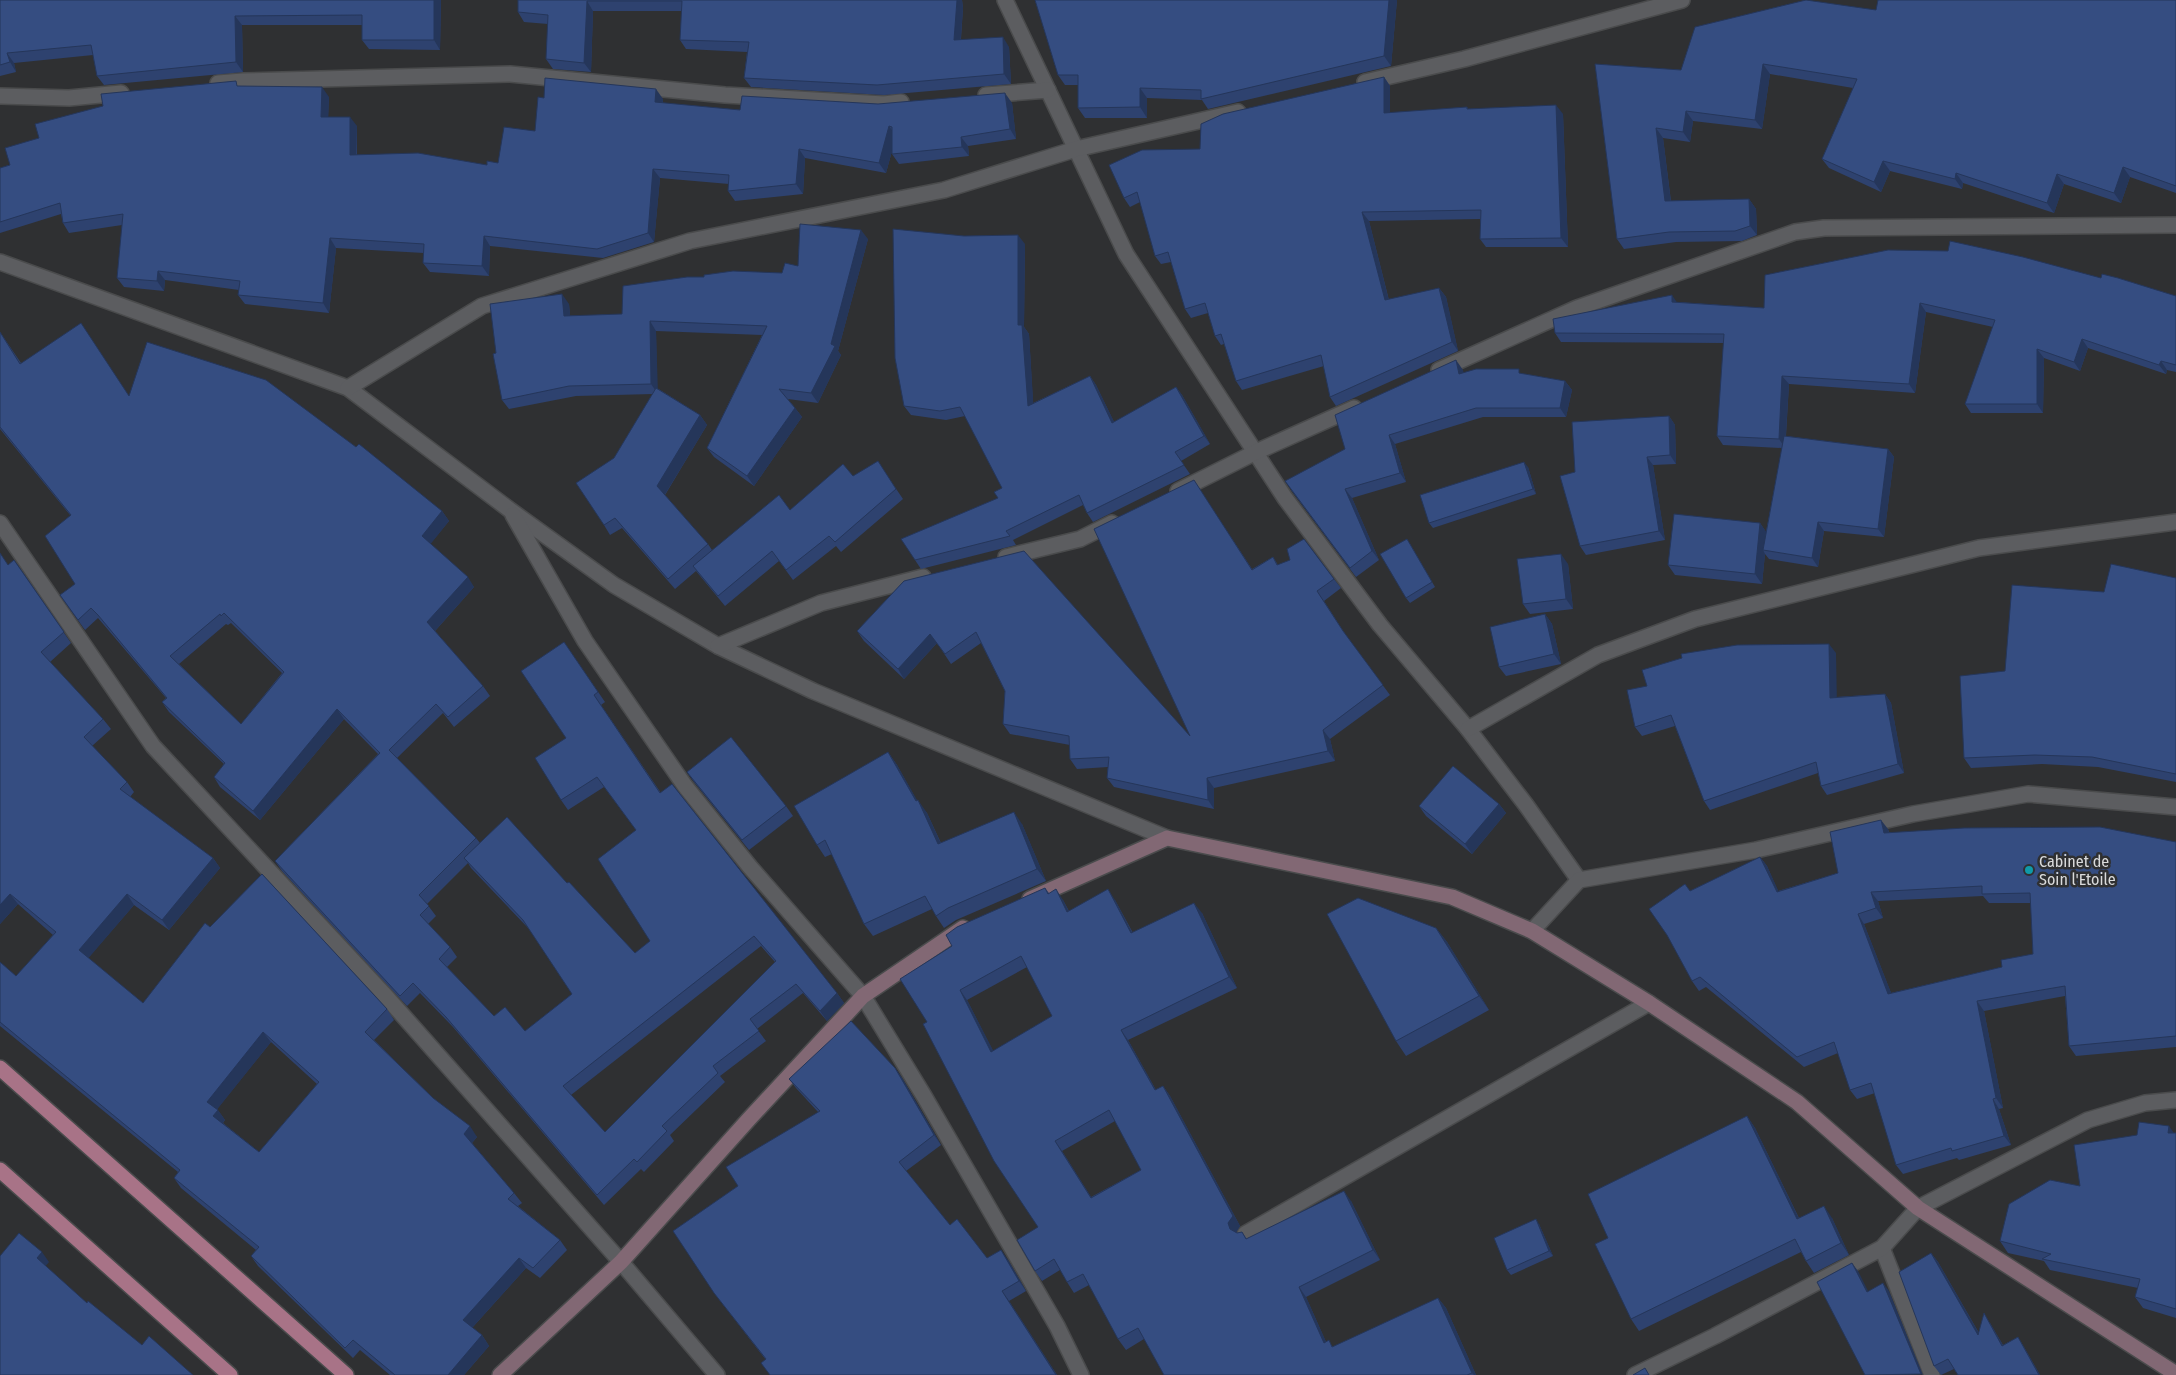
<svg xmlns="http://www.w3.org/2000/svg" width="2176" height="1375" viewBox="0 0 2176 1375" font-family="'Fira Sans Condensed',sans-serif">
<style>
.lines{fill:none;stroke-linecap:round;stroke-linejoin:round}
.street-casing{stroke:#4a4b4c;stroke-width:18}
.secondary-casing{stroke:#4a4b4c;stroke-width:18}
.primary-casing{stroke:#4a4b4c;stroke-width:18}
.street{stroke:#5c5d60;stroke-width:15}
.secondary{stroke:#826874;stroke-width:15}
.primary{stroke:#a87387;stroke-width:15}
.wall{fill:#2e426f;fill-rule:evenodd}
.shaded-wall{fill:#25365a}
.building{fill:#354d81;stroke:#25365a;fill-rule:evenodd}
.culture-dot{fill:#0f9aa8;stroke:#2f3032;stroke-width:2}
.labels{text-anchor:middle;stroke-width:5;stroke-linejoin:round;paint-order:stroke}
.poi-label{font-size:16px;fill:#dadbdc;stroke:#2f3032;text-anchor:start}
</style>
<rect width="100%" height="100%" fill="#2f3032"/>
<g class="lines">
<g class="street-casing">
<g id="street">
<path d="M 1005,0 L 1126,254 L 1285,498 L 1380,625 L 1468,729 L 1526,805 L 1579,880"/>
<path d="M 1365,82 L 1464,59 L 1682,0"/>
<path d="M 218,83 L 243,81 L 510,74 L 725,95 L 884,104 L 901,102"/>
<path d="M 986,95 L 1048,90"/>
<path d="M 0,96 L 69,98 L 121,93"/>
<path d="M 0,262 L 348,388 L 510,510 L 614,585 L 718,646 L 813,691 L 1167,838"/>
<path d="M 1439,370 L 1577,308 L 1795,232 L 1824,228 L 2176,225"/>
<path d="M 348,388 L 482,306 L 690,241 L 944,190 L 1076,149 L 1238,112"/>
<path d="M 1178,491 L 1256,452 L 1354,408"/>
<path d="M 513,515 L 585,641 L 685,786 L 750,867 L 863,996 L 924,1096 L 1057,1326 L 1081,1375"/>
<path d="M 0,523 L 153,746 L 383,993 L 621,1262 L 717,1375"/>
<path d="M 1006,557 L 1080,539 L 1112,523"/>
<path d="M 718,646 L 821,603 L 923,577"/>
<path d="M 1468,729 L 1598,655 L 1695,619 L 1979,548 L 2176,522"/>
<path d="M 1532,931 L 1579,880 L 1756,850 L 1913,814 L 2028,794 L 2176,807"/>
<path d="M 1245,1234 L 1649,1003"/>
<path d="M 1882,1248 L 1932,1375"/>
<path d="M 1635,1375 L 1715,1336 L 1882,1248 L 1918,1208 L 2088,1120 L 2145,1103 L 2176,1100"/>
</g>
</g>
<g class="secondary-casing">
<g id="secondary">
<path d="M 1030,899 L 1167,838 L 1452,897 L 1532,931 L 1649,1003 L 1797,1102 L 1918,1208 L 2176,1374"/>
<path d="M 500,1375 L 621,1262 L 749,1119 L 863,996 L 963,928"/>
</g>
</g>
<g class="primary-casing">
<g id="primary">
<path d="M 0,1068 L 346,1375"/>
<path d="M 0,1170 L 230,1375"/>
</g>
</g>
<use href="#street" class="street"/>
<use href="#secondary" class="secondary"/>
<use href="#primary" class="primary"/>
</g>
<g class="wall">
<path d="M 0,0 L 441,0 L 440,50 L 369,49 L 362,40 L 362,25 L 242,25 L 243,72 L 104,85 L 97,76 L 93,55 L 14,63 L 16,72 L 0,76 Z"/>
<path d="M 518,0 L 962,0 L 963,8 L 961,39 L 1009,47 L 1011,84 L 884,95 L 751,87 L 744,78 L 747,52 L 686,49 L 680,40 L 682,11 L 593,11 L 591,72 L 553,69 L 546,59 L 548,24 L 524,22 L 518,12 Z"/>
<path d="M 1035,0 L 1397,0 L 1391,66 L 1208,109 L 1202,100 L 1147,98 L 1147,118 L 1085,118 L 1078,108 L 1078,85 L 1065,85 L 1058,75 Z"/>
<path d="M 2176,0 L 2176,193 L 2130,177 L 2121,203 L 2064,184 L 2054,213 L 1963,183 L 1962,189 L 1890,171 L 1881,192 L 1829,168 L 1822,159 L 1853,88 L 1770,74 L 1762,129 L 1693,121 L 1690,142 L 1663,138 L 1671,201 L 1749,199 L 1756,209 L 1757,235 L 1742,241 L 1676,242 L 1624,249 L 1617,239 L 1595,64 L 1681,70 L 1876,10 Z"/>
<path d="M 1384,77 L 1390,86 L 1390,113 L 1467,107 L 1468,109 L 1563,114 L 1568,247 L 1486,247 L 1480,239 L 1480,219 L 1369,221 L 1389,300 L 1439,288 L 1446,297 L 1458,351 L 1336,406 L 1330,397 L 1324,366 L 1242,390 L 1236,381 L 1224,344 L 1221,345 L 1215,336 L 1208,313 L 1191,318 L 1185,309 L 1171,262 L 1161,264 L 1155,256 L 1140,202 L 1130,207 L 1124,198 L 1200,149 Z"/>
<path d="M 240,86 L 329,97 L 328,117 L 357,126 L 357,155 L 487,165 L 498,163 L 535,131 L 544,98 L 663,99 L 663,103 L 740,110 L 878,104 L 1012,103 L 1016,139 L 968,146 L 969,156 L 899,164 L 892,154 L 892,151 L 886,173 L 805,158 L 803,194 L 735,201 L 728,191 L 729,184 L 660,178 L 654,242 L 603,258 L 490,246 L 489,276 L 430,272 L 423,263 L 424,253 L 336,248 L 329,313 L 245,304 L 238,295 L 239,290 L 165,280 L 164,291 L 124,287 L 117,278 L 122,225 L 69,233 L 63,223 L 61,214 L 0,233 L 0,168 Z"/>
<path d="M 868,239 L 838,351 L 841,355 L 818,403 L 788,399 L 802,417 L 754,486 L 714,457 L 707,448 L 762,335 L 656,331 L 657,388 L 700,415 L 707,425 L 665,495 L 708,544 L 712,550 L 790,510 L 853,476 L 884,471 L 903,499 L 841,552 L 836,546 L 793,580 L 779,561 L 725,606 L 696,571 L 675,589 L 622,528 L 610,535 L 604,525 L 614,458 L 653,394 L 576,396 L 509,409 L 502,400 L 496,353 L 569,304 L 570,316 L 622,314 L 704,277 L 782,273 Z"/>
<path d="M 1025,244 L 1024,327 L 1029,334 L 1033,403 L 1090,376 L 1096,385 L 1114,422 L 1176,387 L 1182,395 L 1210,444 L 1181,461 L 1190,474 L 1093,522 L 1087,513 L 1083,505 L 1013,540 L 1016,545 L 921,569 L 915,560 L 998,498 L 1002,488 L 965,416 L 946,420 L 911,415 L 904,406 Z"/>
<path d="M 2101,278 L 2176,296 L 2176,372 L 2167,370 L 2166,374 L 2088,348 L 2080,371 L 2044,358 L 2043,413 L 1971,413 L 1965,404 L 1993,327 L 1926,312 L 1915,393 L 1789,384 L 1786,436 L 1888,449 L 1894,457 L 1884,537 L 1824,531 L 1818,567 L 1769,559 L 1765,554 L 1762,584 L 1675,575 L 1668,565 L 1760,523 L 1766,532 L 1782,448 L 1723,445 L 1717,436 L 1724,343 L 1561,342 L 1555,333 L 1677,302 L 1764,308 Z"/>
<path d="M 0,332 L 21,363 L 129,395 L 442,511 L 449,521 L 430,544 L 474,587 L 435,631 L 483,686 L 490,696 L 454,727 L 443,713 L 397,758 L 476,838 L 480,843 L 567,883 L 635,953 L 650,941 L 636,830 L 604,787 L 568,810 L 561,800 L 566,738 L 564,642 L 605,702 L 601,705 L 661,793 L 837,993 L 844,1003 L 827,1021 L 803,993 L 757,1029 L 766,1041 L 720,1076 L 725,1082 L 670,1135 L 674,1141 L 644,1172 L 641,1169 L 604,1205 L 453,1027 L 420,993 L 407,1006 L 282,871 L 275,861 L 378,754 L 344,719 L 260,820 L 220,787 L 214,777 L 224,764 L 169,712 L 162,702 L 166,698 L 104,625 L 98,618 L 85,630 L 60,595 L 75,584 L 70,515 L 0,429 ZM 231,623 L 282,673 L 241,724 L 179,664 L 226,624 L 228,625 ZM 468,863 L 471,868 L 529,929 L 572,994 L 525,1031 L 494,1016 L 447,967 L 457,957 L 450,947 L 428,924 L 436,916 L 427,904 ZM 761,946 L 775,962 L 605,1132 L 571,1095 Z"/>
<path d="M 1463,370 L 1463,373 L 1523,374 L 1565,381 L 1572,390 L 1566,417 L 1483,417 L 1395,444 L 1406,482 L 1352,498 L 1379,560 L 1356,577 L 1291,490 L 1345,449 Z"/>
<path d="M 1669,416 L 1675,425 L 1676,464 L 1653,465 L 1665,540 L 1586,555 L 1580,546 L 1575,472 Z"/>
<path d="M 1528,467 L 1536,494 L 1433,528 L 1429,523 Z"/>
<path d="M 1200,490 L 1252,569 L 1273,557 L 1278,565 L 1334,579 L 1341,588 L 1324,601 L 1347,637 L 1390,695 L 1330,739 L 1335,761 L 1214,788 L 1214,809 L 1114,787 L 1107,778 L 1108,767 L 1077,769 L 1070,759 L 1070,745 L 1010,734 L 1003,724 L 1005,691 L 981,643 L 951,664 L 937,643 L 904,679 L 864,641 L 857,631 L 904,581 L 1190,736 Z"/>
<path d="M 1410,544 L 1435,587 L 1410,603 L 1406,598 Z"/>
<path d="M 14,560 L 71,643 L 50,662 L 103,719 L 111,729 L 92,746 L 127,782 L 134,792 L 130,797 L 213,858 L 220,868 L 169,930 L 134,905 L 88,958 L 143,1003 L 210,927 L 387,1009 L 394,1020 L 374,1040 L 433,1098 L 477,1137 L 472,1143 L 514,1193 L 522,1203 L 518,1206 L 560,1240 L 567,1250 L 540,1278 L 526,1268 L 472,1328 L 482,1335 L 489,1346 L 464,1375 L 390,1375 L 360,1350 L 353,1358 L 258,1266 L 251,1256 L 256,1250 L 181,1188 L 174,1178 L 178,1172 L 0,1026 L 0,962 L 16,976 L 53,935 L 18,904 L 0,924 L 8,565 ZM 271,1042 L 317,1084 L 259,1152 L 223,1123 L 225,1120 L 217,1109 Z"/>
<path d="M 1568,564 L 1573,609 L 1530,614 L 1523,604 Z"/>
<path d="M 2176,578 L 2176,782 L 2098,767 L 2042,764 L 1971,768 L 1964,758 L 2005,671 L 2104,592 Z"/>
<path d="M 1545,614 L 1552,624 L 1561,664 L 1506,676 L 1499,667 Z"/>
<path d="M 1836,653 L 1836,697 L 1885,694 L 1891,703 L 1904,773 L 1827,795 L 1821,786 L 1818,773 L 1710,810 L 1704,801 L 1675,726 L 1642,736 L 1635,727 Z"/>
<path d="M 888,752 L 897,765 L 917,801 L 927,813 L 941,843 L 1022,824 L 1046,881 L 956,920 L 944,928 L 936,916 L 932,909 L 873,936 L 864,924 L 832,854 L 825,857 L 817,845 Z"/>
<path d="M 687,772 L 786,806 L 793,816 L 749,850 L 694,782 Z"/>
<path d="M 1499,804 L 1506,813 L 1472,854 L 1426,816 L 1419,806 Z"/>
<path d="M 1888,829 L 1889,832 L 2176,842 L 2176,1047 L 2076,1056 L 2069,1046 L 2065,996 L 1984,1011 L 2003,1108 L 1999,1109 L 2011,1145 L 1959,1160 L 1957,1158 L 1903,1174 L 1896,1165 L 1875,1093 L 1857,1099 L 1850,1090 L 1838,1053 L 1804,1067 L 1706,987 L 1699,991 L 1692,981 L 1690,891 L 1760,857 L 1767,866 L 1778,891 L 1838,873 ZM 1983,896 L 1989,903 L 2031,903 L 2033,954 L 2002,967 L 1891,993 L 1864,924 L 1883,918 L 1878,901 Z"/>
<path d="M 1045,888 L 1049,893 L 1063,900 L 1069,911 L 1115,900 L 1133,933 L 1202,913 L 1237,988 L 1128,1040 L 1156,1090 L 1163,1086 L 1170,1096 L 1240,1226 L 1236,1232 L 1237,1233 L 1242,1232 L 1247,1239 L 1351,1201 L 1380,1260 L 1306,1297 L 1326,1342 L 1334,1347 L 1438,1298 L 1446,1308 L 1476,1375 L 1164,1375 L 1144,1339 L 1126,1350 L 1118,1339 L 1089,1285 L 1074,1293 L 1067,1282 L 1060,1270 L 1042,1281 L 1035,1271 L 1038,1227 L 927,1022 ZM 1027,967 L 1052,1016 L 993,1051 L 967,1000 ZM 1115,1121 L 1141,1170 L 1091,1197 L 1062,1151 Z"/>
<path d="M 1436,928 L 1447,942 L 1489,1010 L 1406,1056 L 1396,1041 Z"/>
<path d="M 895,1068 L 902,1078 L 941,1145 L 906,1171 L 950,1225 L 987,1258 L 1008,1260 L 1026,1291 L 1009,1301 L 1057,1375 L 770,1375 L 766,1360 L 721,1302 L 673,1231 L 738,1186 L 818,1112 L 796,1088 L 789,1079 Z"/>
<path d="M 1747,1116 L 1755,1128 L 1799,1218 L 1832,1218 L 1849,1255 L 1814,1273 L 1806,1261 L 1801,1252 L 1639,1331 L 1631,1319 L 1608,1238 Z"/>
<path d="M 2174,1133 L 2176,1133 L 2176,1318 L 2143,1308 L 2135,1297 L 2138,1288 L 2050,1270 L 2044,1261 L 2008,1253 L 2000,1241 L 2080,1186 Z"/>
<path d="M 1539,1224 L 1553,1256 L 1511,1275 L 1507,1270 Z"/>
<path d="M 1931,1253 L 1938,1262 L 1979,1333 L 1990,1323 L 2003,1345 L 2018,1337 L 2024,1347 L 2040,1375 L 1958,1375 L 1954,1369 L 1941,1375 L 1934,1366 Z"/>
</g>
<g class="shaded-wall">
<path d="M 434,0 L 441,0 L 440,50 L 434,40 Z"/>
<path d="M 957,0 L 962,0 L 963,8 L 960,49 L 954,40 Z"/>
<path d="M 1389,0 L 1397,0 L 1391,66 L 1384,56 Z"/>
<path d="M 587,1 L 593,11 L 591,72 L 584,63 Z"/>
<path d="M 235,16 L 242,25 L 243,72 L 236,62 Z"/>
<path d="M 1003,37 L 1009,47 L 1011,84 L 1004,74 Z"/>
<path d="M 7,53 L 14,63 L 16,72 L 10,62 Z"/>
<path d="M 1763,64 L 1770,74 L 1762,129 L 1755,120 Z"/>
<path d="M 1384,77 L 1390,86 L 1390,122 L 1384,113 Z"/>
<path d="M 322,87 L 329,97 L 328,126 L 321,117 Z"/>
<path d="M 1140,88 L 1147,98 L 1147,118 L 1140,107 Z"/>
<path d="M 656,89 L 663,99 L 662,112 L 655,102 Z"/>
<path d="M 1005,93 L 1012,103 L 1016,139 L 1010,129 Z"/>
<path d="M 1556,105 L 1563,114 L 1568,247 L 1561,238 Z"/>
<path d="M 1686,111 L 1693,121 L 1690,142 L 1683,132 Z"/>
<path d="M 350,117 L 357,126 L 356,165 L 350,155 Z"/>
<path d="M 889,126 L 896,136 L 886,173 L 879,163 Z"/>
<path d="M 1656,128 L 1663,138 L 1672,211 L 1665,201 Z"/>
<path d="M 961,137 L 968,146 L 969,156 L 962,147 Z"/>
<path d="M 799,149 L 805,158 L 803,194 L 796,184 Z"/>
<path d="M 1883,161 L 1890,171 L 1881,192 L 1874,182 Z"/>
<path d="M 2123,167 L 2130,177 L 2121,203 L 2114,193 Z"/>
<path d="M 653,169 L 660,178 L 654,242 L 648,233 Z"/>
<path d="M 1956,173 L 1963,183 L 1962,189 L 1955,179 Z"/>
<path d="M 2057,174 L 2064,184 L 2054,213 L 2047,203 Z"/>
<path d="M 1749,199 L 1756,209 L 1757,235 L 1750,226 Z"/>
<path d="M 1362,212 L 1369,221 L 1391,309 L 1385,300 Z"/>
<path d="M 861,230 L 868,239 L 838,351 L 841,355 L 818,403 L 811,393 L 831,344 Z"/>
<path d="M 1018,235 L 1025,244 L 1024,327 L 1029,334 L 1034,415 L 1028,406 L 1018,325 Z"/>
<path d="M 484,236 L 490,246 L 489,276 L 482,266 Z"/>
<path d="M 330,238 L 336,248 L 329,313 L 323,303 Z"/>
<path d="M 158,271 L 165,280 L 164,291 L 157,281 Z"/>
<path d="M 1439,288 L 1446,297 L 1458,351 L 1452,342 Z"/>
<path d="M 562,294 L 569,304 L 571,325 L 564,316 Z"/>
<path d="M 1672,295 L 1678,304 L 1672,302 Z"/>
<path d="M 1920,303 L 1926,312 L 1915,393 L 1909,384 Z"/>
<path d="M 650,321 L 656,331 L 658,394 L 651,384 Z"/>
<path d="M 2082,339 L 2088,348 L 2080,371 L 2074,362 Z"/>
<path d="M 2037,349 L 2044,358 L 2043,413 L 2037,404 Z"/>
<path d="M 1456,360 L 1463,370 L 1466,383 L 1459,374 Z"/>
<path d="M 2161,361 L 2167,370 L 2166,374 L 2159,365 Z"/>
<path d="M 1090,376 L 1096,385 L 1119,432 L 1112,423 Z"/>
<path d="M 1782,376 L 1789,384 L 1785,448 L 1779,439 Z"/>
<path d="M 1565,381 L 1572,390 L 1566,417 L 1560,408 Z"/>
<path d="M 1176,387 L 1182,395 L 1210,444 L 1204,436 Z"/>
<path d="M 795,408 L 802,417 L 754,486 L 747,476 Z"/>
<path d="M 700,415 L 707,425 L 664,496 L 657,486 Z"/>
<path d="M 1669,416 L 1675,425 L 1676,464 L 1670,455 Z"/>
<path d="M 1389,435 L 1395,444 L 1406,482 L 1400,473 Z"/>
<path d="M 1888,449 L 1894,457 L 1884,537 L 1878,529 Z"/>
<path d="M 1647,457 L 1653,465 L 1665,540 L 1659,531 Z"/>
<path d="M 1524,462 L 1528,467 L 1536,494 L 1533,489 Z"/>
<path d="M 1345,489 L 1352,498 L 1379,560 L 1372,551 Z"/>
<path d="M 442,511 L 449,521 L 429,546 L 422,536 Z"/>
<path d="M 1818,522 L 1824,531 L 1818,567 L 1812,558 Z"/>
<path d="M 1760,523 L 1767,533 L 1763,550 L 1765,554 L 1762,584 L 1755,574 Z"/>
<path d="M 1561,554 L 1568,564 L 1573,609 L 1566,599 Z"/>
<path d="M 468,577 L 474,587 L 434,632 L 427,622 Z"/>
<path d="M 1545,614 L 1552,624 L 1561,664 L 1554,654 Z"/>
<path d="M 930,634 L 937,643 L 904,679 L 898,669 Z"/>
<path d="M 1829,644 L 1836,653 L 1837,707 L 1830,698 Z"/>
<path d="M 1885,694 L 1891,703 L 1904,773 L 1898,764 Z"/>
<path d="M 337,709 L 344,719 L 260,820 L 253,811 Z"/>
<path d="M 1323,730 L 1330,739 L 1335,761 L 1328,751 Z"/>
<path d="M 888,752 L 897,765 L 921,807 L 918,800 L 927,813 L 947,857 L 938,844 L 916,801 Z"/>
<path d="M 1207,778 L 1214,788 L 1214,809 L 1208,800 Z"/>
<path d="M 1499,804 L 1506,813 L 1472,854 L 1465,844 Z"/>
<path d="M 1014,812 L 1022,824 L 1046,881 L 1037,869 Z"/>
<path d="M 1881,820 L 1888,829 L 1891,842 L 1884,833 Z"/>
<path d="M 1760,857 L 1767,866 L 1783,901 L 1777,892 Z"/>
<path d="M 213,858 L 220,868 L 169,930 L 162,920 Z"/>
<path d="M 1056,889 L 1063,900 L 1074,922 L 1067,912 Z"/>
<path d="M 1108,889 L 1115,900 L 1138,944 L 1131,933 Z"/>
<path d="M 1871,892 L 1878,901 L 1883,918 L 1876,908 Z"/>
<path d="M 10,894 L 18,904 L 0,924 L 0,905 Z"/>
<path d="M 127,894 L 134,905 L 86,961 L 79,950 Z"/>
<path d="M 1194,903 L 1202,913 L 1237,988 L 1229,977 Z"/>
<path d="M 1858,914 L 1864,924 L 1895,1003 L 1888,994 Z"/>
<path d="M 1436,928 L 1447,942 L 1489,1010 L 1479,996 Z"/>
<path d="M 960,990 L 967,1000 L 999,1062 L 991,1052 Z"/>
<path d="M 837,993 L 844,1003 L 827,1021 L 820,1011 Z"/>
<path d="M 1977,1001 L 1984,1011 L 2003,1108 L 1996,1098 Z"/>
<path d="M 1121,1030 L 1128,1040 L 1162,1101 L 1155,1090 Z"/>
<path d="M 263,1032 L 271,1042 L 215,1112 L 207,1102 Z"/>
<path d="M 895,1068 L 902,1078 L 941,1145 L 934,1135 Z"/>
<path d="M 1163,1086 L 1170,1096 L 1240,1226 L 1236,1233 L 1230,1229 Z"/>
<path d="M 1993,1099 L 1999,1109 L 2011,1145 L 2004,1136 Z"/>
<path d="M 218,1110 L 225,1120 L 220,1126 L 213,1116 Z"/>
<path d="M 1747,1116 L 1755,1128 L 1805,1231 L 1797,1219 Z"/>
<path d="M 470,1126 L 477,1137 L 471,1144 L 464,1134 Z"/>
<path d="M 2169,1126 L 2176,1136 L 2168,1133 Z"/>
<path d="M 1055,1141 L 1062,1151 L 1098,1208 L 1091,1198 Z"/>
<path d="M 1344,1191 L 1351,1201 L 1380,1260 L 1373,1250 Z"/>
<path d="M 1824,1206 L 1832,1218 L 1849,1255 L 1841,1243 Z"/>
<path d="M 1536,1219 L 1539,1224 L 1553,1256 L 1549,1251 Z"/>
<path d="M 1001,1250 L 1008,1260 L 1026,1291 L 1019,1281 Z"/>
<path d="M 42,1252 L 49,1262 L 44,1268 L 37,1258 Z"/>
<path d="M 1931,1253 L 1938,1262 L 1985,1344 L 1978,1335 Z"/>
<path d="M 519,1258 L 526,1268 L 470,1330 L 463,1320 Z"/>
<path d="M 1852,1263 L 1858,1271 L 1873,1301 L 1867,1292 Z"/>
<path d="M 1883,1283 L 1889,1291 L 1923,1375 L 1921,1374 Z"/>
<path d="M 1299,1287 L 1306,1297 L 1331,1353 L 1324,1343 Z"/>
<path d="M 1002,1291 L 1009,1301 L 1057,1375 L 1056,1375 Z"/>
<path d="M 1438,1298 L 1446,1308 L 1476,1375 L 1474,1375 L 1472,1373 Z"/>
<path d="M 1984,1313 L 1990,1323 L 2009,1356 L 2002,1346 Z"/>
<path d="M 482,1335 L 489,1346 L 464,1375 L 448,1375 Z"/>
<path d="M 2018,1337 L 2024,1347 L 2040,1375 L 2039,1375 Z"/>
</g>
<g class="building">
<path d="M 0,0 L 434,0 L 434,40 L 362,40 L 362,15 L 235,16 L 236,62 L 97,76 L 91,45 L 7,53 L 10,62 L 0,65 Z"/>
<path d="M 518,0 L 957,0 L 954,40 L 1003,37 L 1004,74 L 877,85 L 744,78 L 749,42 L 680,40 L 682,1 L 587,1 L 584,63 L 546,59 L 548,15 L 518,12 Z"/>
<path d="M 1035,0 L 1389,0 L 1384,56 L 1201,99 L 1201,90 L 1140,88 L 1140,107 L 1078,108 L 1078,75 L 1058,75 Z"/>
<path d="M 1806,0 L 1876,10 L 1878,0 L 2176,0 L 2176,186 L 2123,167 L 2114,193 L 2057,174 L 2047,203 L 1956,173 L 1955,179 L 1883,161 L 1874,182 L 1822,159 L 1857,79 L 1763,64 L 1755,120 L 1686,111 L 1683,132 L 1656,128 L 1665,201 L 1749,199 L 1750,226 L 1735,231 L 1669,232 L 1617,239 L 1595,64 L 1681,70 L 1695,27 Z"/>
<path d="M 1384,77 L 1384,113 L 1467,107 L 1467,109 L 1556,105 L 1561,238 L 1480,239 L 1481,210 L 1362,212 L 1385,300 L 1439,288 L 1452,342 L 1330,397 L 1321,355 L 1236,381 L 1221,334 L 1215,336 L 1205,303 L 1185,309 L 1168,252 L 1155,256 L 1137,192 L 1124,198 L 1109,165 L 1142,150 L 1200,149 L 1201,124 L 1223,114 Z"/>
<path d="M 545,78 L 656,89 L 655,102 L 740,110 L 742,96 L 878,104 L 1005,93 L 1010,129 L 961,137 L 962,147 L 892,154 L 892,127 L 889,126 L 879,163 L 799,149 L 796,184 L 728,191 L 729,175 L 653,169 L 648,233 L 597,249 L 484,236 L 482,266 L 423,263 L 424,244 L 330,238 L 323,303 L 238,295 L 240,281 L 158,271 L 157,281 L 117,278 L 123,214 L 63,223 L 60,203 L 0,222 L 0,168 L 10,165 L 5,148 L 39,138 L 35,124 L 103,106 L 101,94 L 236,81 L 237,86 L 322,87 L 321,117 L 350,117 L 350,155 L 418,153 L 487,165 L 487,161 L 498,163 L 504,127 L 535,131 L 538,97 L 544,98 Z"/>
<path d="M 800,224 L 861,230 L 831,344 L 835,346 L 811,393 L 779,389 L 795,408 L 747,476 L 707,448 L 767,326 L 650,321 L 651,384 L 569,386 L 502,400 L 493,354 L 496,353 L 490,304 L 562,294 L 564,316 L 622,314 L 623,286 L 687,277 L 704,277 L 704,275 L 733,271 L 782,273 L 785,263 L 798,266 Z"/>
<path d="M 893,229 L 964,236 L 1018,235 L 1018,325 L 1022,325 L 1028,406 L 1090,376 L 1112,423 L 1176,387 L 1204,436 L 1175,452 L 1184,465 L 1087,513 L 1079,495 L 1006,531 L 1010,536 L 915,560 L 901,539 L 998,498 L 994,492 L 1002,488 L 960,407 L 940,411 L 904,406 L 895,358 Z"/>
<path d="M 1950,241 L 2023,257 L 2101,278 L 2102,274 L 2118,278 L 2176,296 L 2176,365 L 2161,361 L 2159,365 L 2082,339 L 2074,362 L 2037,349 L 2037,404 L 1965,404 L 1995,320 L 1920,303 L 1909,384 L 1782,376 L 1779,439 L 1717,436 L 1724,334 L 1555,333 L 1553,319 L 1672,295 L 1672,302 L 1764,308 L 1765,275 L 1888,250 L 1948,251 Z"/>
<path d="M 81,323 L 129,396 L 147,342 L 266,380 L 356,447 L 359,444 L 442,511 L 422,536 L 468,577 L 427,622 L 483,686 L 448,717 L 436,704 L 389,750 L 476,838 L 419,895 L 429,906 L 420,915 L 450,947 L 439,959 L 494,1016 L 505,1007 L 525,1031 L 572,994 L 523,920 L 464,858 L 507,817 L 567,883 L 569,882 L 635,953 L 650,941 L 598,859 L 636,830 L 597,777 L 561,800 L 535,758 L 566,738 L 521,671 L 564,642 L 598,692 L 594,695 L 660,793 L 672,784 L 837,993 L 820,1011 L 796,984 L 750,1019 L 759,1031 L 713,1066 L 718,1073 L 662,1126 L 667,1131 L 637,1162 L 634,1159 L 597,1195 L 446,1017 L 413,983 L 400,996 L 275,861 L 380,753 L 337,709 L 253,811 L 214,777 L 225,763 L 162,702 L 167,698 L 98,615 L 91,608 L 78,620 L 60,595 L 75,584 L 45,536 L 71,515 L 0,427 L 0,332 L 20,364 ZM 224,613 L 284,672 L 241,724 L 170,656 L 220,614 L 221,616 ZM 754,936 L 776,961 L 605,1132 L 563,1086 Z"/>
<path d="M 1456,360 L 1459,374 L 1476,369 L 1519,369 L 1519,373 L 1565,381 L 1560,408 L 1476,408 L 1389,435 L 1400,473 L 1345,489 L 1372,551 L 1350,568 L 1285,481 L 1345,449 L 1335,415 Z"/>
<path d="M 656,388 L 700,415 L 657,486 L 708,544 L 668,579 L 615,518 L 604,525 L 576,483 L 614,458 Z"/>
<path d="M 1669,416 L 1670,455 L 1647,457 L 1659,531 L 1580,546 L 1560,476 L 1575,472 L 1572,422 Z"/>
<path d="M 1784,436 L 1888,449 L 1878,529 L 1818,522 L 1812,558 L 1763,550 Z"/>
<path d="M 878,461 L 896,489 L 835,542 L 829,536 L 786,570 L 772,551 L 718,596 L 693,566 L 779,495 L 790,510 L 843,464 L 853,476 Z"/>
<path d="M 1524,462 L 1533,489 L 1429,523 L 1420,495 Z"/>
<path d="M 1194,480 L 1252,570 L 1273,557 L 1277,565 L 1290,560 L 1287,549 L 1304,539 L 1334,579 L 1317,591 L 1343,631 L 1383,685 L 1323,730 L 1328,751 L 1207,778 L 1208,800 L 1107,778 L 1109,757 L 1070,759 L 1069,736 L 1003,724 L 1005,691 L 976,632 L 945,654 L 930,634 L 898,669 L 857,631 L 904,581 L 1024,551 L 1190,736 L 1094,529 Z"/>
<path d="M 1674,514 L 1760,523 L 1755,574 L 1668,565 Z"/>
<path d="M 1407,539 L 1432,582 L 1406,598 L 1380,554 Z"/>
<path d="M 0,553 L 8,565 L 14,560 L 64,632 L 41,652 L 103,719 L 84,737 L 127,782 L 120,789 L 213,858 L 162,920 L 127,894 L 79,950 L 143,1003 L 205,923 L 210,927 L 262,874 L 387,1009 L 365,1032 L 433,1098 L 470,1126 L 464,1134 L 514,1193 L 508,1199 L 560,1240 L 533,1268 L 519,1258 L 463,1320 L 482,1335 L 448,1375 L 395,1375 L 353,1340 L 345,1348 L 251,1256 L 259,1247 L 174,1178 L 180,1170 L 0,1022 L 0,962 L 16,976 L 56,932 L 10,894 L 0,905 ZM 263,1032 L 319,1082 L 259,1152 L 213,1116 L 218,1110 L 207,1102 Z"/>
<path d="M 1561,554 L 1566,599 L 1523,604 L 1517,559 Z"/>
<path d="M 2111,564 L 2176,578 L 2176,774 L 2092,757 L 2035,755 L 1964,758 L 1960,676 L 2005,671 L 2012,585 L 2104,592 Z"/>
<path d="M 1545,614 L 1554,654 L 1499,667 L 1490,627 Z"/>
<path d="M 1829,644 L 1830,698 L 1885,694 L 1898,764 L 1821,786 L 1816,762 L 1704,801 L 1671,715 L 1635,727 L 1627,690 L 1647,686 L 1642,670 L 1682,658 L 1681,654 L 1737,645 Z"/>
<path d="M 731,737 L 786,806 L 742,840 L 687,772 Z"/>
<path d="M 888,752 L 916,801 L 918,800 L 938,844 L 1014,812 L 1037,869 L 948,908 L 936,916 L 925,896 L 864,924 L 825,840 L 817,845 L 794,806 Z"/>
<path d="M 1453,766 L 1499,804 L 1465,844 L 1419,806 Z"/>
<path d="M 1881,820 L 1884,833 L 1964,828 L 2100,827 L 2176,842 L 2176,1036 L 2069,1046 L 2065,986 L 1977,1001 L 1996,1098 L 1993,1099 L 2004,1136 L 1952,1151 L 1951,1148 L 1896,1165 L 1871,1083 L 1850,1090 L 1834,1042 L 1797,1057 L 1700,977 L 1692,981 L 1667,935 L 1649,909 L 1685,884 L 1690,891 L 1760,857 L 1777,892 L 1838,873 L 1830,832 ZM 1982,886 L 1982,894 L 2030,893 L 2033,954 L 2001,960 L 2002,967 L 1888,994 L 1858,914 L 1876,908 L 1871,892 Z"/>
<path d="M 1045,888 L 1048,894 L 1056,889 L 1067,912 L 1108,889 L 1131,933 L 1194,903 L 1229,977 L 1121,1030 L 1155,1090 L 1163,1086 L 1233,1216 L 1228,1223 L 1230,1229 L 1237,1233 L 1242,1232 L 1246,1239 L 1344,1191 L 1373,1250 L 1299,1287 L 1324,1343 L 1329,1340 L 1332,1347 L 1438,1298 L 1472,1373 L 1467,1375 L 1164,1375 L 1138,1328 L 1118,1339 L 1083,1274 L 1067,1282 L 1054,1259 L 1035,1271 L 1017,1240 L 1038,1227 L 994,1161 L 923,1024 L 927,1022 L 900,979 L 952,946 L 946,935 L 957,927 ZM 1021,956 L 1052,1016 L 991,1052 L 960,990 ZM 1109,1110 L 1141,1170 L 1091,1198 L 1055,1141 Z"/>
<path d="M 1358,898 L 1436,928 L 1479,996 L 1396,1041 L 1327,914 Z"/>
<path d="M 851,1021 L 895,1068 L 934,1135 L 899,1162 L 950,1225 L 957,1219 L 987,1258 L 1001,1250 L 1019,1281 L 1002,1291 L 1056,1375 L 770,1375 L 761,1363 L 766,1359 L 714,1293 L 673,1231 L 738,1186 L 726,1167 L 820,1111 L 789,1079 Z"/>
<path d="M 1747,1116 L 1797,1219 L 1824,1206 L 1841,1243 L 1806,1261 L 1795,1239 L 1631,1319 L 1595,1244 L 1608,1238 L 1588,1194 Z"/>
<path d="M 2139,1122 L 2169,1126 L 2168,1133 L 2176,1133 L 2176,1309 L 2135,1297 L 2140,1279 L 2042,1259 L 2051,1254 L 2000,1241 L 2009,1204 L 2050,1180 L 2080,1186 L 2074,1145 L 2137,1135 Z"/>
<path d="M 1536,1219 L 1549,1251 L 1507,1270 L 1494,1238 Z"/>
<path d="M 19,1233 L 42,1252 L 37,1258 L 87,1303 L 88,1301 L 142,1345 L 149,1336 L 193,1375 L 0,1375 L 0,1256 Z"/>
<path d="M 1931,1253 L 1978,1335 L 1984,1313 L 2002,1346 L 2018,1337 L 2039,1375 L 1958,1375 L 1948,1359 L 1934,1366 L 1899,1272 Z"/>
<path d="M 1852,1263 L 1867,1292 L 1883,1283 L 1921,1374 L 1865,1375 L 1817,1282 Z"/>
<path d="M 1645,1368 L 1649,1375 L 1633,1375 Z"/>
</g>
<circle class="culture-dot" cx="2029" cy="870" r="5"/>
<g class="labels">
<g class="poi-label">
<text x="2039" y="867">Cabinet de<tspan x="2039" dy="18">Soin l'Etoile</tspan></text>
</g>
</g>
</svg>
